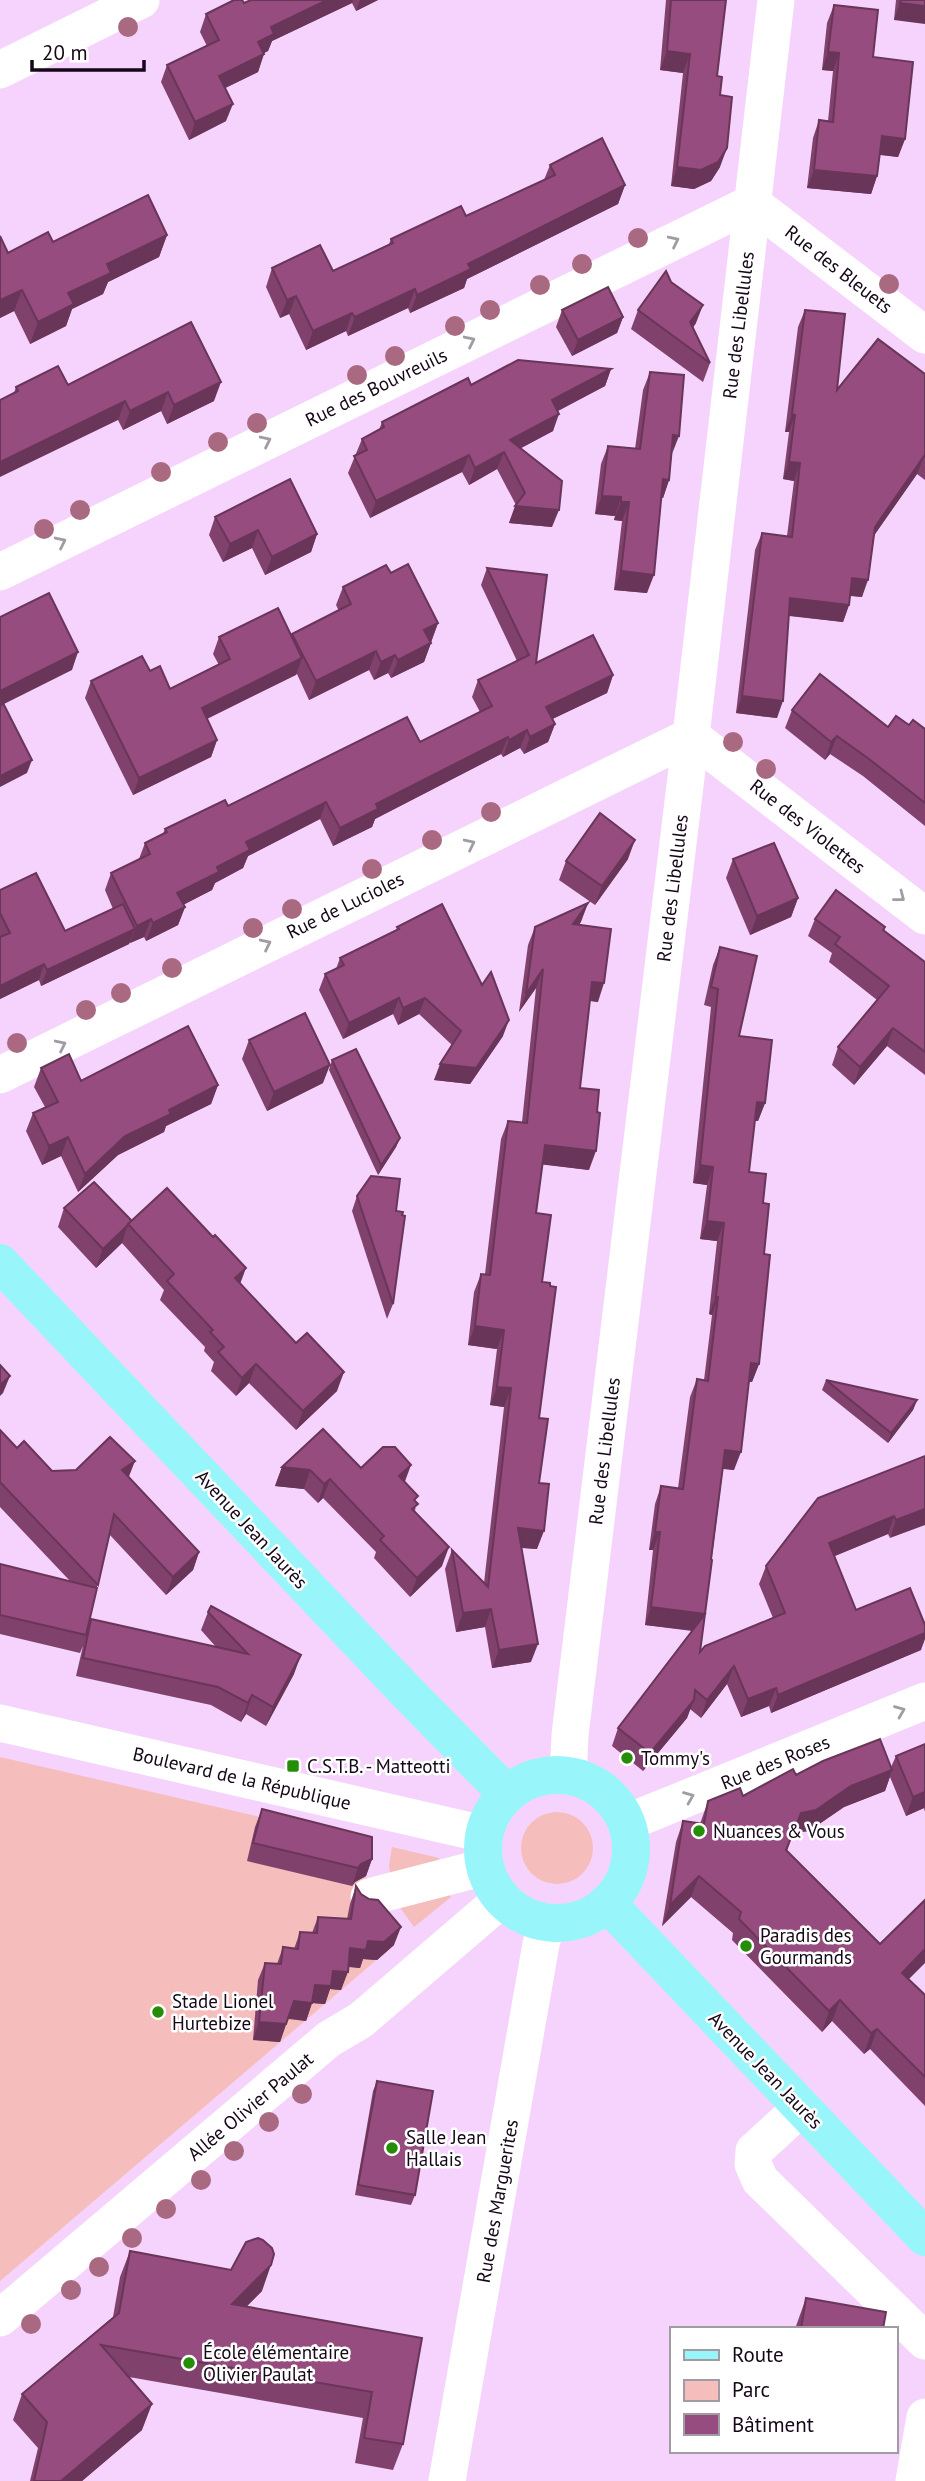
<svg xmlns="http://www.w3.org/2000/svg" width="925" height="2481" viewBox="0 0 925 2481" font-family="'PT Sans',sans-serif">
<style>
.green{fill:#f5bdbb}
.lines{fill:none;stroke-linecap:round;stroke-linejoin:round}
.minor{stroke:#fff;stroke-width:37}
.major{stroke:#98f6fb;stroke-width:38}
.tree{fill:#a96a81}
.wall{fill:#81416d}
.shaded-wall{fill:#693559}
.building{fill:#964c7f;stroke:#693559;stroke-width:2}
.oneway{stroke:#a19ca3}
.poi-dot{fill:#268d09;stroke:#fff;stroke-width:2.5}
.labels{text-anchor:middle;stroke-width:5;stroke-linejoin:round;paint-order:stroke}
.street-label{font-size:19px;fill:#150718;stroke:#fff}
.poi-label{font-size:19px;fill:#150718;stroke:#fff;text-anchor:start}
</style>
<rect width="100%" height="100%" fill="#f5d3fc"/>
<g class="green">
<path d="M 0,1757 L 365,1841 L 366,1876 L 369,1897 L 394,1945 L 0,2281 Z"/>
<circle cx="557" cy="1848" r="36"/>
<path d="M 392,1847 L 439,1858 L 440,1867 L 391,1878 L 389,1866 Z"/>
<path d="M 446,1889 L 451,1897 L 414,1927 L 396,1902 Z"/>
</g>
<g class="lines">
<g class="minor">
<path d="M 0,70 L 141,0"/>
<path d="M 0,572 L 752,203 L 925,335"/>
<path d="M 0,1075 L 691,736 L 925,916"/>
<path d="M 0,1723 L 484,1834"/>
<path d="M 568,1776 L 570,1735 L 691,736 L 776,0"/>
<path d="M 626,1823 L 925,1701"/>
<path d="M 369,1897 L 485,1867"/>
<path d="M 802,2107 L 754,2151 L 753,2164 L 760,2180 L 925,2341"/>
<path d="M 0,2318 L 329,2039 L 361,2020 L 502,1899"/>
<path d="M 447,2481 L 541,1944 L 547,1922"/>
<path d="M 914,2481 L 925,2417"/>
</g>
<g class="major">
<path d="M 0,1263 L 404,1689 L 507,1794"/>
<circle cx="557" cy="1849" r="74"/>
<path d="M 607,1903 L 925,2237"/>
</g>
</g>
<g class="tree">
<circle cx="128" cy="27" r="10"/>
<circle cx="638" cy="238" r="10"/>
<circle cx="582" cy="264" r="10"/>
<circle cx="889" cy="284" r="10"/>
<circle cx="540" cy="285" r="10"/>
<circle cx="490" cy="310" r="10"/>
<circle cx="455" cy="326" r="10"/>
<circle cx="395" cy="356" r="10"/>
<circle cx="357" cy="375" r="10"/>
<circle cx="257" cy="423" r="10"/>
<circle cx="218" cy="442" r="10"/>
<circle cx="161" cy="472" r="10"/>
<circle cx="80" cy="510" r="10"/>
<circle cx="44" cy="529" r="10"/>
<circle cx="733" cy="742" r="10"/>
<circle cx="766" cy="769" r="10"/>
<circle cx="491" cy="812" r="10"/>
<circle cx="432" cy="840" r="10"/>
<circle cx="372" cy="869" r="10"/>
<circle cx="292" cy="909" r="10"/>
<circle cx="253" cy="928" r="10"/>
<circle cx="172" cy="968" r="10"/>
<circle cx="121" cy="993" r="10"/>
<circle cx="86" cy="1010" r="10"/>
<circle cx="17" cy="1043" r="10"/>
<circle cx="302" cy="2094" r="10"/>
<circle cx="269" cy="2122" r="10"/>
<circle cx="234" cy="2151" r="10"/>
<circle cx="201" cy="2180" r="10"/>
<circle cx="166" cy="2209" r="10"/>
<circle cx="132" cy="2238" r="10"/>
<circle cx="99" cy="2267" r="10"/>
<circle cx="71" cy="2290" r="10"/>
<circle cx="31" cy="2324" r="10"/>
</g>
<g class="wall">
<path d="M 251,0 L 378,0 L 356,11 L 352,3 L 272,41 L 268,51 L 264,53 L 258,72 L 225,88 L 226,121 L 189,140 L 161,82 L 167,65 L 207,46 L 200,32 L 206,14 L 244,3 Z"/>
<path d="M 666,0 L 726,0 L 717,76 L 720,95 L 720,167 L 711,181 L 694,189 L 671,186 L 683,73 L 660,70 Z"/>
<path d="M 896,0 L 925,0 L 894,20 Z"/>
<path d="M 834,5 L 873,57 L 905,139 L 898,157 L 880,155 L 877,176 L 871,194 L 807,188 L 813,138 L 819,120 L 828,121 L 833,71 L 822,70 L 827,23 Z"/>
<path d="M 550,165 L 625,185 L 618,204 L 467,279 L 464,288 L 410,313 L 408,308 L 348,336 L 346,331 L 306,350 L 289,314 L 280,318 L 266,287 L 272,268 L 333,271 L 389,244 L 391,239 L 466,216 L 544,180 Z"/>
<path d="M 167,235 L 159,257 L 108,282 L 103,294 L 72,309 L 66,326 L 30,344 L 14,311 L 0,318 L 0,236 L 8,253 L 53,242 Z"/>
<path d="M 671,282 L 696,323 L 693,327 L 710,363 L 703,382 L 631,329 L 638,310 Z"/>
<path d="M 562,310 L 623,317 L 617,333 L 572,356 L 556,327 Z"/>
<path d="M 805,310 L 837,390 L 925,374 L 925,480 L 917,474 L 873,537 L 862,597 L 850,596 L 849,605 L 843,622 L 789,616 L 777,718 L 736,713 L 755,550 L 762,533 L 787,536 L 794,481 L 783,479 L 789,432 L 785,432 L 798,327 Z"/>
<path d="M 191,322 L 214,401 L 167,424 L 161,411 L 123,430 L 118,420 L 14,393 L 16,387 L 68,385 Z"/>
<path d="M 611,369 L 605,386 L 558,411 L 553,431 L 521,448 L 552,527 L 509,523 L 516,505 L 497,469 L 469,485 L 462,472 L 370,518 L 348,473 L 362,439 L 379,430 L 382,422 L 471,385 Z"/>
<path d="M 650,372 L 672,454 L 669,480 L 663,498 L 661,498 L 647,593 L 614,590 L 622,521 L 614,520 L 615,516 L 595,514 L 601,464 L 608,446 L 635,449 L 643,390 Z"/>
<path d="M 215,517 L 317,534 L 311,552 L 265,575 L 252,548 L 223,562 L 209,535 Z"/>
<path d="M 487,568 L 536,663 L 613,675 L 607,693 L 552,719 L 555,724 L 548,742 L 524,754 L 520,748 L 503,757 L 501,754 L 375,819 L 372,827 L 333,846 L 320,819 L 248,856 L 243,868 L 215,883 L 212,890 L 183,905 L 185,907 L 178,925 L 146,941 L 144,937 L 130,943 L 130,942 L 129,944 L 41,986 L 39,980 L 0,999 L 0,890 L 65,931 L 113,909 L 105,890 L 111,873 L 139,859 L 145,843 L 163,834 L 165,829 L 228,806 L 420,742 L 480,712 L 472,697 L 478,680 L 517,661 L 481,585 Z"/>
<path d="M 391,573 L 438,623 L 424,662 L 391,678 L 388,673 L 374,680 L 369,670 L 309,700 L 297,674 L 207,719 L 217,740 L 211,757 L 133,795 L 85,698 L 91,681 L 150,671 L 170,689 L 219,665 L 213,654 L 219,637 L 292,636 L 292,634 L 339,611 L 336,605 L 343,587 Z"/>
<path d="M 792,710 L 888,727 L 909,725 L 925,729 L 925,826 L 863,776 L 830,754 L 825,760 L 785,728 Z"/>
<path d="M 628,859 L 595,905 L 559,880 L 566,861 Z"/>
<path d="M 733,859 L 798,898 L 791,917 L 750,935 L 726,878 Z"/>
<path d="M 588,903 L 579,925 L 598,1002 L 590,1001 L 580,1088 L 589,1170 L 542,1164 L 536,1213 L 542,1282 L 539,1418 L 539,1483 L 537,1549 L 522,1548 L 531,1662 L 492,1668 L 485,1627 L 456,1632 L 445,1569 L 452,1550 L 484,1583 L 504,1407 L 490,1405 L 497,1349 L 468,1345 L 474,1292 L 481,1274 L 485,1274 L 501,1139 L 508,1121 L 522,1122 L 536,988 L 519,1012 L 528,945 L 535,927 Z"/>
<path d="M 815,919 L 885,927 L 884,931 L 925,962 L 925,1075 L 887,1046 L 854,1085 L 832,1065 L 838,1047 L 877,1000 L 829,962 L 832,953 L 808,936 Z"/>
<path d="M 397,927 L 503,1036 L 470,1084 L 434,1080 L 452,1045 L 419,1014 L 398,1025 L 393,1014 L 343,1039 L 319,990 L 325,974 L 336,969 L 340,958 L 396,931 Z"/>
<path d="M 720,947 L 739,1036 L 765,1103 L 758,1121 L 755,1121 L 749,1172 L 763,1203 L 764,1254 L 759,1364 L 752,1382 L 749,1382 L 734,1470 L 723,1469 L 700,1652 L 773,1618 L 759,1584 L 766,1566 L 925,1456 L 890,1538 L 888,1534 L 834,1556 L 856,1610 L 921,1650 L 771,1713 L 769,1706 L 741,1717 L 727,1684 L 701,1718 L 690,1709 L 687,1718 L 643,1771 L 612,1746 L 618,1728 L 692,1631 L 645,1625 L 653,1550 L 649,1550 L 655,1504 L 661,1486 L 678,1488 L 690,1397 L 697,1379 L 704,1380 L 712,1315 L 709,1314 L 717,1241 L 700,1239 L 707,1185 L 693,1183 L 711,1007 L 704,1005 L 713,965 Z"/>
<path d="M 249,1040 L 323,1083 L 267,1111 L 242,1059 Z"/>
<path d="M 332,1060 L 400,1138 L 396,1147 L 378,1175 L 329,1070 Z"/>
<path d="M 41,1068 L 81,1081 L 218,1085 L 211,1104 L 166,1126 L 164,1132 L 118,1155 L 78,1192 L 61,1156 L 42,1165 L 26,1131 L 33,1113 L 45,1107 L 34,1087 Z"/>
<path d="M 357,1196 L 396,1211 L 393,1304 L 387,1319 L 352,1211 Z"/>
<path d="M 64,1208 L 132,1221 L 240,1283 L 337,1391 L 296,1430 L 249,1383 L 236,1396 L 211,1371 L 214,1362 L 204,1351 L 205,1347 L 160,1300 L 164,1290 L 122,1243 L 96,1268 L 58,1227 Z"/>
<path d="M 826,1380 L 917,1400 L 913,1410 L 888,1443 L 822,1390 Z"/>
<path d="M 0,1430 L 17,1448 L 52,1471 L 129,1477 L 199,1552 L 193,1570 L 166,1595 L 109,1534 L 88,1627 L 91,1619 L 216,1647 L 201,1630 L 208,1612 L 294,1674 L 266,1726 L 246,1714 L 241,1722 L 211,1705 L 76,1676 L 83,1646 L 80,1653 L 0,1634 L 0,1564 L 70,1581 L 0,1507 Z"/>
<path d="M 282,1467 L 361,1468 L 405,1482 L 416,1502 L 415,1512 L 442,1566 L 410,1597 L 374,1558 L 376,1552 L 323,1498 L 318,1503 L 304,1489 L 275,1486 Z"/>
<path d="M 925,1744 L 925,1812 L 924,1808 L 906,1816 L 890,1777 L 885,1791 L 844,1807 L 809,1831 L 793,1833 L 787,1851 L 925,1996 L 925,2106 L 870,2049 L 864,2054 L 832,2021 L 822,2032 L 732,1940 L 733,1933 L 691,1897 L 662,1926 L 676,1842 L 683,1821 L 700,1824 L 708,1801 L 743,1796 L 796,1775 L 891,1767 L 896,1756 Z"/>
<path d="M 262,1809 L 372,1859 L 366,1876 L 355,1882 L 352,1886 L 247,1861 L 255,1827 Z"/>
<path d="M 356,1886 L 394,1945 L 377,1960 L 363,1959 L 360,1968 L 348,1967 L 341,1990 L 330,1989 L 325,2004 L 312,2003 L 306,2021 L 288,2019 L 280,2042 L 253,2040 L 258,1980 L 265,1963 L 277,1964 L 283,1947 L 294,1949 L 300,1932 L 312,1933 L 318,1917 L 347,1919 L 350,1904 Z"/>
<path d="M 377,2081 L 415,2195 L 411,2205 L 355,2195 L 373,2091 Z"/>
<path d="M 130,2251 L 262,2291 L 246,2307 L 422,2338 L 403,2444 L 393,2470 L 355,2463 L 363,2418 L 129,2377 L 142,2430 L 82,2481 L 30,2481 L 38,2448 L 13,2420 L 22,2394 L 113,2317 L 120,2277 Z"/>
<path d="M 806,2298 L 883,2329 L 795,2329 Z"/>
</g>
<g class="shaded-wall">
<path d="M 327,0 L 353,0 L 352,3 L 272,41 L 268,51 L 252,59 L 258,42 L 271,27 Z"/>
<path d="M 360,0 L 378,0 L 356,11 Z"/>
<path d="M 900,3 L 925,6 L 925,24 L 894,20 Z"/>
<path d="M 667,51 L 690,54 L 683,73 L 660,70 Z"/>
<path d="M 828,52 L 839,53 L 833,71 L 822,70 Z"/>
<path d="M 264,54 L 258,72 L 213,94 L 219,76 Z"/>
<path d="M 233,104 L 226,121 L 189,140 L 195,122 Z"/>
<path d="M 882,136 L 905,139 L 898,157 L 875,154 Z"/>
<path d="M 727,148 L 720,167 L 711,181 L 694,189 L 671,186 L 677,167 Z"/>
<path d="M 814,170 L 877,176 L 871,194 L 807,188 Z"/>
<path d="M 625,185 L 618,204 L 467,279 L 464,288 L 410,313 L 417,295 L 468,264 Z"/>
<path d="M 167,235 L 159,257 L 108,282 L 103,294 L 72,309 L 66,326 L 30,344 L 38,322 L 68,293 L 107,264 Z"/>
<path d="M 415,289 L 408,308 L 348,336 L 355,317 Z"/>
<path d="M 22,290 L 14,311 L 0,318 L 0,300 Z"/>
<path d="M 296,296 L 289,314 L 280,318 L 287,300 Z"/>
<path d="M 703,305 L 696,323 L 684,341 L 690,322 Z"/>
<path d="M 352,313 L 346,331 L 306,350 L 313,331 Z"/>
<path d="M 623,317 L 617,333 L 572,356 L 578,340 Z"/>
<path d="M 611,369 L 605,386 L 546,417 L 552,400 Z"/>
<path d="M 221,382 L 214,401 L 167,424 L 174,405 Z"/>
<path d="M 168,392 L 161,411 L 123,430 L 130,411 Z"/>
<path d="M 125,401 L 118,420 L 0,477 L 0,462 Z"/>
<path d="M 559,414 L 553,431 L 506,456 L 510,440 Z"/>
<path d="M 792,414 L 795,415 L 789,432 L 785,432 Z"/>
<path d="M 673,435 L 679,436 L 672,454 Z"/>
<path d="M 504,452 L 497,469 L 469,485 L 475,468 Z"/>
<path d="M 469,455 L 462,472 L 370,518 L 376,501 Z"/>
<path d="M 924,456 L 917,474 L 868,544 L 875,527 Z"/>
<path d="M 789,462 L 800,463 L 794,481 L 783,479 Z"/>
<path d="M 663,479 L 669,480 L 663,498 L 657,498 Z"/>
<path d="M 602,496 L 621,497 L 615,516 L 595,514 Z"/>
<path d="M 621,502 L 629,502 L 622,521 L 614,520 Z"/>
<path d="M 515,506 L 559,510 L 552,527 L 509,523 Z"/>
<path d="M 258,530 L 252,548 L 223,562 L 230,544 Z"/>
<path d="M 317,534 L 311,552 L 265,575 L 272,557 Z"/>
<path d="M 621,571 L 654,575 L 647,593 L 614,590 Z"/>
<path d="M 852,578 L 868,580 L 862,597 L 846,595 Z"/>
<path d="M 790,598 L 849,605 L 843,622 L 784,615 Z"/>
<path d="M 438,623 L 431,642 L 417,648 L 424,630 Z"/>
<path d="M 431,643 L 424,662 L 391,678 L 398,660 Z"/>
<path d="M 376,651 L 369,670 L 309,700 L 316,681 Z"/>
<path d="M 78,652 L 72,670 L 0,706 L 0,691 Z"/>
<path d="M 395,655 L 388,673 L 374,680 L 381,662 Z"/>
<path d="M 302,658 L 296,675 L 196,724 L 202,708 Z"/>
<path d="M 613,675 L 607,693 L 540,725 L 546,707 Z"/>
<path d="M 742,696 L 783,701 L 777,718 L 736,713 Z"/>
<path d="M 555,724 L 548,742 L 524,754 L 530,737 Z"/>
<path d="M 527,730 L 520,748 L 503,757 L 509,740 Z"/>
<path d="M 837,736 L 830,754 L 825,760 L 831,742 Z"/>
<path d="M 508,737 L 501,754 L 375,819 L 372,827 L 333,846 L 340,828 L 376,804 Z"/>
<path d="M 217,740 L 211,757 L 133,795 L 139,778 Z"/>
<path d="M 32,760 L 27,773 L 0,787 L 0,776 Z"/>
<path d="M 326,802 L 320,819 L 248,856 L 243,868 L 215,883 L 212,890 L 171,911 L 177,893 L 217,867 L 246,842 Z"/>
<path d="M 635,840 L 628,859 L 595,905 L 602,886 Z"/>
<path d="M 798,898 L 791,917 L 750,935 L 757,916 Z"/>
<path d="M 588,903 L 581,922 L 566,943 L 573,924 Z"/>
<path d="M 185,907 L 178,925 L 146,941 L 153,923 Z"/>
<path d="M 151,919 L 144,937 L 130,943 L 137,926 Z"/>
<path d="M 135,929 L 129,944 L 41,986 L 47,970 Z"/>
<path d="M 44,964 L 39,980 L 0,999 L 0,986 Z"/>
<path d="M 543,969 L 536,988 L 519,1012 L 526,994 Z"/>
<path d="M 592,982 L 604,983 L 598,1002 L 585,1000 Z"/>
<path d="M 399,998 L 393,1014 L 343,1039 L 349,1023 Z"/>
<path d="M 425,998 L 419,1014 L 398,1025 L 403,1008 Z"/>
<path d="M 509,1020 L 503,1036 L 470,1084 L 434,1080 L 440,1064 Z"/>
<path d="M 893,1028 L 887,1046 L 854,1085 L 860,1067 Z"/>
<path d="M 330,1065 L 323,1083 L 267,1111 L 274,1092 Z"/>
<path d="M 218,1085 L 211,1104 L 166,1126 L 164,1132 L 118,1155 L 78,1192 L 85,1174 L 125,1136 L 169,1110 Z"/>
<path d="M 757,1102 L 765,1103 L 758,1121 L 751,1120 Z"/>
<path d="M 68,1137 L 61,1156 L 42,1165 L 49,1146 Z"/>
<path d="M 400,1138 L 396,1147 L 378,1175 L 381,1165 Z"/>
<path d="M 545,1145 L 596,1151 L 589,1170 L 538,1164 Z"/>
<path d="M 700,1165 L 713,1167 L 707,1185 L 693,1183 Z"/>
<path d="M 707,1221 L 724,1223 L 717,1241 L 700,1239 Z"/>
<path d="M 128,1224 L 122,1243 L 96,1268 L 103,1249 Z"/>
<path d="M 246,1268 L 239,1287 L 235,1278 Z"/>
<path d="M 716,1297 L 718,1297 L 712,1315 L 709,1314 Z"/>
<path d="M 475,1326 L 504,1330 L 497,1349 L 468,1345 Z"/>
<path d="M 751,1363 L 759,1364 L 752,1382 L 744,1381 Z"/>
<path d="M 256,1364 L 249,1383 L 236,1396 L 242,1378 Z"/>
<path d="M 344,1372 L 337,1391 L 296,1430 L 303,1411 Z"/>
<path d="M 10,1376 L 3,1393 L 0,1396 L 0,1385 Z"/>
<path d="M 497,1387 L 511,1388 L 504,1407 L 490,1405 Z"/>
<path d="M 917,1400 L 913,1410 L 888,1443 L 891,1433 Z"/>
<path d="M 725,1450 L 741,1452 L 734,1470 L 718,1468 Z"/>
<path d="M 135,1461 L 128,1479 L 122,1470 Z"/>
<path d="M 411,1465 L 404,1484 L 399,1476 Z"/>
<path d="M 282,1467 L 310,1470 L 304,1489 L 275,1486 Z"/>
<path d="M 330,1479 L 323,1498 L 318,1503 L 324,1484 Z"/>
<path d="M 925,1509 L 925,1525 L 890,1538 L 896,1520 Z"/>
<path d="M 894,1516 L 888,1534 L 823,1561 L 829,1543 Z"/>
<path d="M 518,1528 L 544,1531 L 537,1549 L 512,1547 Z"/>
<path d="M 655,1532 L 660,1532 L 653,1550 L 649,1550 Z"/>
<path d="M 449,1547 L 442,1566 L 410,1597 L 417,1578 Z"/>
<path d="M 199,1552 L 193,1570 L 166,1595 L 173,1577 Z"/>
<path d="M 651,1607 L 705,1614 L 698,1631 L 645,1625 Z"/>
<path d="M 491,1609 L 485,1627 L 456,1632 L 463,1613 Z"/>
<path d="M 925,1633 L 925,1639 L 921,1650 L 771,1713 L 778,1695 Z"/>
<path d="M 538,1644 L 531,1662 L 492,1668 L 499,1650 Z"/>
<path d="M 301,1655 L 294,1674 L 266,1726 L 273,1707 Z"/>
<path d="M 734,1666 L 727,1684 L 701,1718 L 707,1700 Z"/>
<path d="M 776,1688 L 769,1706 L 741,1717 L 748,1699 Z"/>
<path d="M 252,1695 L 246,1714 L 241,1722 L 248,1703 Z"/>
<path d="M 694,1700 L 687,1718 L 643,1771 L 650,1753 Z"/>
<path d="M 892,1770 L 885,1791 L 844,1807 L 809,1831 L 793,1833 L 801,1813 L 851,1786 Z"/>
<path d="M 925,1792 L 925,1804 L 924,1808 L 906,1816 L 913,1797 Z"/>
<path d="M 372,1859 L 366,1876 L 355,1882 L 352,1886 L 358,1868 L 361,1864 Z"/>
<path d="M 699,1876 L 691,1897 L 662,1926 L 670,1905 Z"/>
<path d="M 401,1927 L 394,1945 L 377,1960 L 363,1959 L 360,1968 L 344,1966 L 350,1948 Z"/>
<path d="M 925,1949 L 925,1963 L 894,1994 L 902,1973 Z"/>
<path d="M 333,1971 L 348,1972 L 341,1990 L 330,1989 L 325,2004 L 312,2003 L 306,2021 L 287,2018 L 294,2001 Z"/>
<path d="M 840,2000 L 832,2021 L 822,2032 L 829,2011 Z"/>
<path d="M 259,2022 L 286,2024 L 280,2042 L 253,2040 Z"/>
<path d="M 877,2029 L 870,2049 L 864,2054 L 871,2033 Z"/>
<path d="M 271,2265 L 262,2291 L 223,2330 L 232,2304 Z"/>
<path d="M 152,2404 L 142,2430 L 82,2481 L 61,2481 Z"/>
</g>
<g class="building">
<path d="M 234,0 L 242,0 L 244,3 L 251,0 L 327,0 L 271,27 L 274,34 L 258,42 L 264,54 L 219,76 L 233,104 L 195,122 L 167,65 L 219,40 L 206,14 Z"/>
<path d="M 671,0 L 726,0 L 717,76 L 722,77 L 720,95 L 732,97 L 727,148 L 718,162 L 701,170 L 677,167 L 690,54 L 667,51 Z"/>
<path d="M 901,0 L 925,0 L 925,6 L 900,3 Z"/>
<path d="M 834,5 L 878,10 L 873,57 L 913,62 L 905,139 L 882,136 L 877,176 L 814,170 L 819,120 L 833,122 L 839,53 L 828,52 Z"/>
<path d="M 602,138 L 625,185 L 468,264 L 471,269 L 417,295 L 415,289 L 355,317 L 352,313 L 313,331 L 296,296 L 287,300 L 272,268 L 320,245 L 333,271 L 393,243 L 391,239 L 461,206 L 466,216 L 555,175 L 550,165 Z"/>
<path d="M 148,195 L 167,235 L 107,264 L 111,273 L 68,293 L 74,304 L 38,322 L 22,290 L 0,300 L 0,236 L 8,253 L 48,232 L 53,242 Z"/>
<path d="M 666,271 L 671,282 L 703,305 L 690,322 L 710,363 L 638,310 Z"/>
<path d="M 608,287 L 623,317 L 578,340 L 562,310 Z"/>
<path d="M 805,310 L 845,314 L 837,390 L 878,339 L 925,374 L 925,457 L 924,456 L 875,527 L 868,580 L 852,578 L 849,605 L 790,598 L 783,701 L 742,696 L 762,533 L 792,537 L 800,463 L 789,462 L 795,415 L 792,414 Z"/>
<path d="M 191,322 L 221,382 L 174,405 L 168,392 L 130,411 L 125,401 L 0,462 L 0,400 L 18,391 L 16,387 L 58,366 L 68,385 Z"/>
<path d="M 518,360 L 611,369 L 552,400 L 559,414 L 510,440 L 562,481 L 559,510 L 515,506 L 525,493 L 504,452 L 475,468 L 469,455 L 376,501 L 354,456 L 367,450 L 362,439 L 384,427 L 382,422 L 468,378 L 471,385 Z"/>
<path d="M 650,372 L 684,375 L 679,436 L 673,435 L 669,480 L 663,479 L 654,575 L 621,571 L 629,502 L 621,502 L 621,497 L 602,496 L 608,446 L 640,449 Z"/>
<path d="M 290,479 L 317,534 L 272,557 L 258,530 L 230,544 L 215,517 Z"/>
<path d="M 408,564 L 438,623 L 424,630 L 431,643 L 398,660 L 395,655 L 381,662 L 376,651 L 316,681 L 292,634 L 351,604 L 343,587 L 386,565 L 391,573 Z"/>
<path d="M 487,568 L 547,575 L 536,663 L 593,635 L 613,675 L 546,707 L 555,724 L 530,737 L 527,730 L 509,740 L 508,737 L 376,804 L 378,809 L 340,828 L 326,802 L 246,842 L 250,850 L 217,867 L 219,872 L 177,893 L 185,907 L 153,923 L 151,919 L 137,926 L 111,873 L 150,854 L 145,843 L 167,832 L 165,829 L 225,800 L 228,806 L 407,717 L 420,742 L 492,706 L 478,680 L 529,655 Z"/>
<path d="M 49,593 L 78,652 L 0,691 L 0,617 Z"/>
<path d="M 278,608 L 302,658 L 202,708 L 217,740 L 139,778 L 91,681 L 142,656 L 150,671 L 160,666 L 170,689 L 230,659 L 219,637 Z"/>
<path d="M 820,674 L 888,727 L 896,716 L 909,725 L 913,720 L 925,729 L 925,803 L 869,759 L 837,736 L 831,742 L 792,710 Z"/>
<path d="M 3,703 L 32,760 L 0,776 L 0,707 Z"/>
<path d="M 600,813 L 635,840 L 602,886 L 566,861 Z"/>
<path d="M 774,843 L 798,898 L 757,916 L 733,859 Z"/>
<path d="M 36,873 L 65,931 L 123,904 L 135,929 L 47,970 L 44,964 L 0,986 L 0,937 L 10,933 L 0,913 L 0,890 Z"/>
<path d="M 836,890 L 885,927 L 883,930 L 925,962 L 925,1052 L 893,1028 L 860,1067 L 838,1047 L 889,986 L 835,944 L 840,937 L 815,919 Z"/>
<path d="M 588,903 L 573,924 L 611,929 L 604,983 L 592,982 L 580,1088 L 599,1090 L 597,1112 L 600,1113 L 596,1151 L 545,1145 L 536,1213 L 551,1215 L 542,1282 L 550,1283 L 550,1286 L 556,1287 L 539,1418 L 548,1419 L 539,1483 L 549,1484 L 544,1531 L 518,1528 L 538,1644 L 499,1650 L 491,1609 L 463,1613 L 452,1550 L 488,1587 L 511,1388 L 497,1387 L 504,1330 L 475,1326 L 481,1274 L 490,1275 L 508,1121 L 527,1123 L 543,969 L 526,994 L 535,927 Z"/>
<path d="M 442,904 L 482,985 L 491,972 L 509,1020 L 476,1068 L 440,1064 L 461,1031 L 425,998 L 403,1008 L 399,998 L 349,1023 L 325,974 L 344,965 L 340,958 L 399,929 L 397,927 Z"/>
<path d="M 720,947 L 757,956 L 739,1036 L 772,1040 L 765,1103 L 757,1102 L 749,1172 L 766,1174 L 763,1203 L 769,1204 L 764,1254 L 770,1255 L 759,1364 L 751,1363 L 741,1452 L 725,1450 L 711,1559 L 712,1560 L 700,1652 L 705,1646 L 785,1613 L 766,1566 L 818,1498 L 925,1456 L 925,1509 L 896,1520 L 894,1516 L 829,1543 L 856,1610 L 910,1588 L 925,1625 L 925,1633 L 778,1695 L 776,1688 L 748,1699 L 734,1666 L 707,1700 L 695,1690 L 694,1700 L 650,1753 L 618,1728 L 705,1614 L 651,1607 L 660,1532 L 655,1532 L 661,1486 L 683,1489 L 697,1379 L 708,1381 L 718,1297 L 716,1297 L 724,1223 L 707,1221 L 713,1167 L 700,1165 L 718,989 L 711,987 Z"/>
<path d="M 305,1013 L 330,1065 L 274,1092 L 249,1040 Z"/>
<path d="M 188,1026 L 218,1085 L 169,1110 L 171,1114 L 125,1136 L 85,1174 L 68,1137 L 49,1146 L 33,1113 L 58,1102 L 41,1068 L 69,1054 L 81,1081 Z"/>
<path d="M 356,1049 L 400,1138 L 381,1165 L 332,1060 Z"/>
<path d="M 371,1176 L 400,1179 L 396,1211 L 403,1212 L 402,1215 L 405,1216 L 393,1304 L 357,1196 Z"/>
<path d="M 94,1182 L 132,1221 L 103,1249 L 64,1208 Z"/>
<path d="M 167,1188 L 213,1237 L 215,1235 L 246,1268 L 235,1278 L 296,1343 L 307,1333 L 344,1372 L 303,1411 L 256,1364 L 242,1378 L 218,1352 L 224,1347 L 210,1332 L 213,1330 L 167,1281 L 174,1274 L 128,1224 Z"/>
<path d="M 0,1365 L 10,1376 L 0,1385 Z"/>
<path d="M 826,1380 L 917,1400 L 891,1433 Z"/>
<path d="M 323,1429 L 361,1468 L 383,1447 L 395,1447 L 411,1465 L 399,1476 L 418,1496 L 414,1500 L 418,1504 L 412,1509 L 449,1547 L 417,1578 L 380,1540 L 384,1536 L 330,1479 L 324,1484 L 310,1470 L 282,1467 Z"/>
<path d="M 0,1430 L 17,1448 L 24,1441 L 52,1471 L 76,1470 L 110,1437 L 135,1461 L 122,1470 L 199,1552 L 173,1577 L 114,1514 L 98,1585 L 0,1482 Z"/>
<path d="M 0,1564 L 97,1588 L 86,1635 L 0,1615 Z"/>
<path d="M 211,1606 L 301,1655 L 273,1707 L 252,1695 L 248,1703 L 218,1687 L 83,1658 L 91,1619 L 248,1654 L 208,1612 Z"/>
<path d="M 880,1739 L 892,1770 L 851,1786 L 816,1810 L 801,1813 L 786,1850 L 880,1944 L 925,1900 L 925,1949 L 902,1973 L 925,1995 L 925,2077 L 877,2029 L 871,2033 L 840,2000 L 829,2011 L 739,1919 L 741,1912 L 699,1876 L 670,1905 L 683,1821 L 704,1824 L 708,1801 L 740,1788 L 743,1796 L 793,1769 L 796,1775 L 823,1761 Z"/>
<path d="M 925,1744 L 925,1792 L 913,1797 L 896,1756 Z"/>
<path d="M 262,1809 L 372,1837 L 372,1859 L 361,1864 L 358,1868 L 253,1843 Z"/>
<path d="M 356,1886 L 361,1894 L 369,1899 L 378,1900 L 401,1927 L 384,1942 L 368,1941 L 366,1950 L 350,1948 L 348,1972 L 333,1971 L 331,1986 L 315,1985 L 312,2003 L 294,2001 L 286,2024 L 259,2022 L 265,1963 L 281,1964 L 283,1947 L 298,1949 L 300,1932 L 317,1933 L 318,1917 L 351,1919 Z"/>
<path d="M 377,2081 L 433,2091 L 415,2195 L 358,2185 Z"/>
<path d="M 258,2238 L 263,2240 L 272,2248 L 274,2254 L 271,2265 L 232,2304 L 422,2338 L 403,2444 L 364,2438 L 372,2392 L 101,2345 L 152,2404 L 61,2481 L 34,2481 L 47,2422 L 22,2394 L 119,2313 L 130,2251 L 231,2270 L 246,2242 Z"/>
<path d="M 806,2298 L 886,2312 L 883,2329 L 801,2329 Z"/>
</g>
<defs><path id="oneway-chevron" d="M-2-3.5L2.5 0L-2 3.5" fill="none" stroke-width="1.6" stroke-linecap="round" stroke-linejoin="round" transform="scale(1.75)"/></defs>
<g class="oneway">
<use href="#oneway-chevron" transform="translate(674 241) rotate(-26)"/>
<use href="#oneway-chevron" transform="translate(470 341) rotate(-26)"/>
<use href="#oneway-chevron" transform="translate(266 441) rotate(-26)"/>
<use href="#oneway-chevron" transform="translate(61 542) rotate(-26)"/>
<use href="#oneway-chevron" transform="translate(470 844) rotate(-26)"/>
<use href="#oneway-chevron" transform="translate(900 897) rotate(38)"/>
<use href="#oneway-chevron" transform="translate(266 944) rotate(-26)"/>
<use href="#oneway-chevron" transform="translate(61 1045) rotate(-26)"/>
<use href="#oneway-chevron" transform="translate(900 1711) rotate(-22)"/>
<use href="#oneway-chevron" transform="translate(689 1797) rotate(-22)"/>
</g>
<g class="poi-dot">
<circle cx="627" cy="1758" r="7"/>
<rect x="286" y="1759" width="14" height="14" rx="3.5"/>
<circle cx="699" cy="1831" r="7"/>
<circle cx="746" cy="1946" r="7"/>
<circle cx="158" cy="2012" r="7"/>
<circle cx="392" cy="2148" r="7"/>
<circle cx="189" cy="2363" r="7"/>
</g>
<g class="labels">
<g class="street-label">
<text transform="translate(839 269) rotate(38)" y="7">Rue des Bleuets</text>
<text transform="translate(738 325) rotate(-83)" y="7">Rue des Libellules</text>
<text transform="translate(376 387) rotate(-26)" y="7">Rue des Bouvreuils</text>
<text transform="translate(808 826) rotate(38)" y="7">Rue des Violettes</text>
<text transform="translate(672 888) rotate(-83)" y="7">Rue des Libellules</text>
<text transform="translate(345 905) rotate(-26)" y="7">Rue de Lucioles</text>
<text transform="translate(604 1451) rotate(-83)" y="7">Rue des Libellules</text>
<text transform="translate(252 1529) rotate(47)" y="7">Avenue Jean Jaurès</text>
<text transform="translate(775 1762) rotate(-22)" y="7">Rue des Roses</text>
<text transform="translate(242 1778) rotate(13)" y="7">Boulevard de la République</text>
<text transform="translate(766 2070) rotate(46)" y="7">Avenue Jean Jaurès</text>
<text transform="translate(250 2106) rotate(-40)" y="7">Allée Olivier Paulat</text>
<text transform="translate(497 2201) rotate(-80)" y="7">Rue des Marguerites</text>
</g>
<g class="poi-label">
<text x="641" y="1765">Tommy's</text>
<text x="307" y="1773">C.S.T.B. - Matteotti</text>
<text x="713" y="1838">Nuances &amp; Vous</text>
<text x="760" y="1942">Paradis des<tspan x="760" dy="22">Gourmands</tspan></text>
<text x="172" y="2008">Stade Lionel<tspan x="172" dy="22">Hurtebize</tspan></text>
<text x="406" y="2144">Salle Jean<tspan x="406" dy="22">Hallais</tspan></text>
<text x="203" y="2359">École élémentaire<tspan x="203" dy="22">Olivier Paulat</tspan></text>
</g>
</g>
<rect x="670" y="2327" width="228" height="126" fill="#ffffff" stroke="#a19ca3" stroke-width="2"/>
<rect x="684" y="2350" width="35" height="10" fill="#98f6fb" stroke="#a19ca3" stroke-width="2"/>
<text x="732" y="2362" font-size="21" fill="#150718">Route</text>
<rect x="684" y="2380" width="35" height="21" fill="#f5bdbb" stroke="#a19ca3" stroke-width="2"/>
<text x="732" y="2397" font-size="21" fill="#150718">Parc</text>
<rect x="684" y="2414" width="35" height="21" fill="#964c7f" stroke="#a19ca3" stroke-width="2"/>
<text x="732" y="2432" font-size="21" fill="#150718">Bâtiment</text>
<path d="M32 60v10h112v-10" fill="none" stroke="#150718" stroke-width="3.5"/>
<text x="42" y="60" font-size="21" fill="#150718" stroke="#ffffff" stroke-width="5" paint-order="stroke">20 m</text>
</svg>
